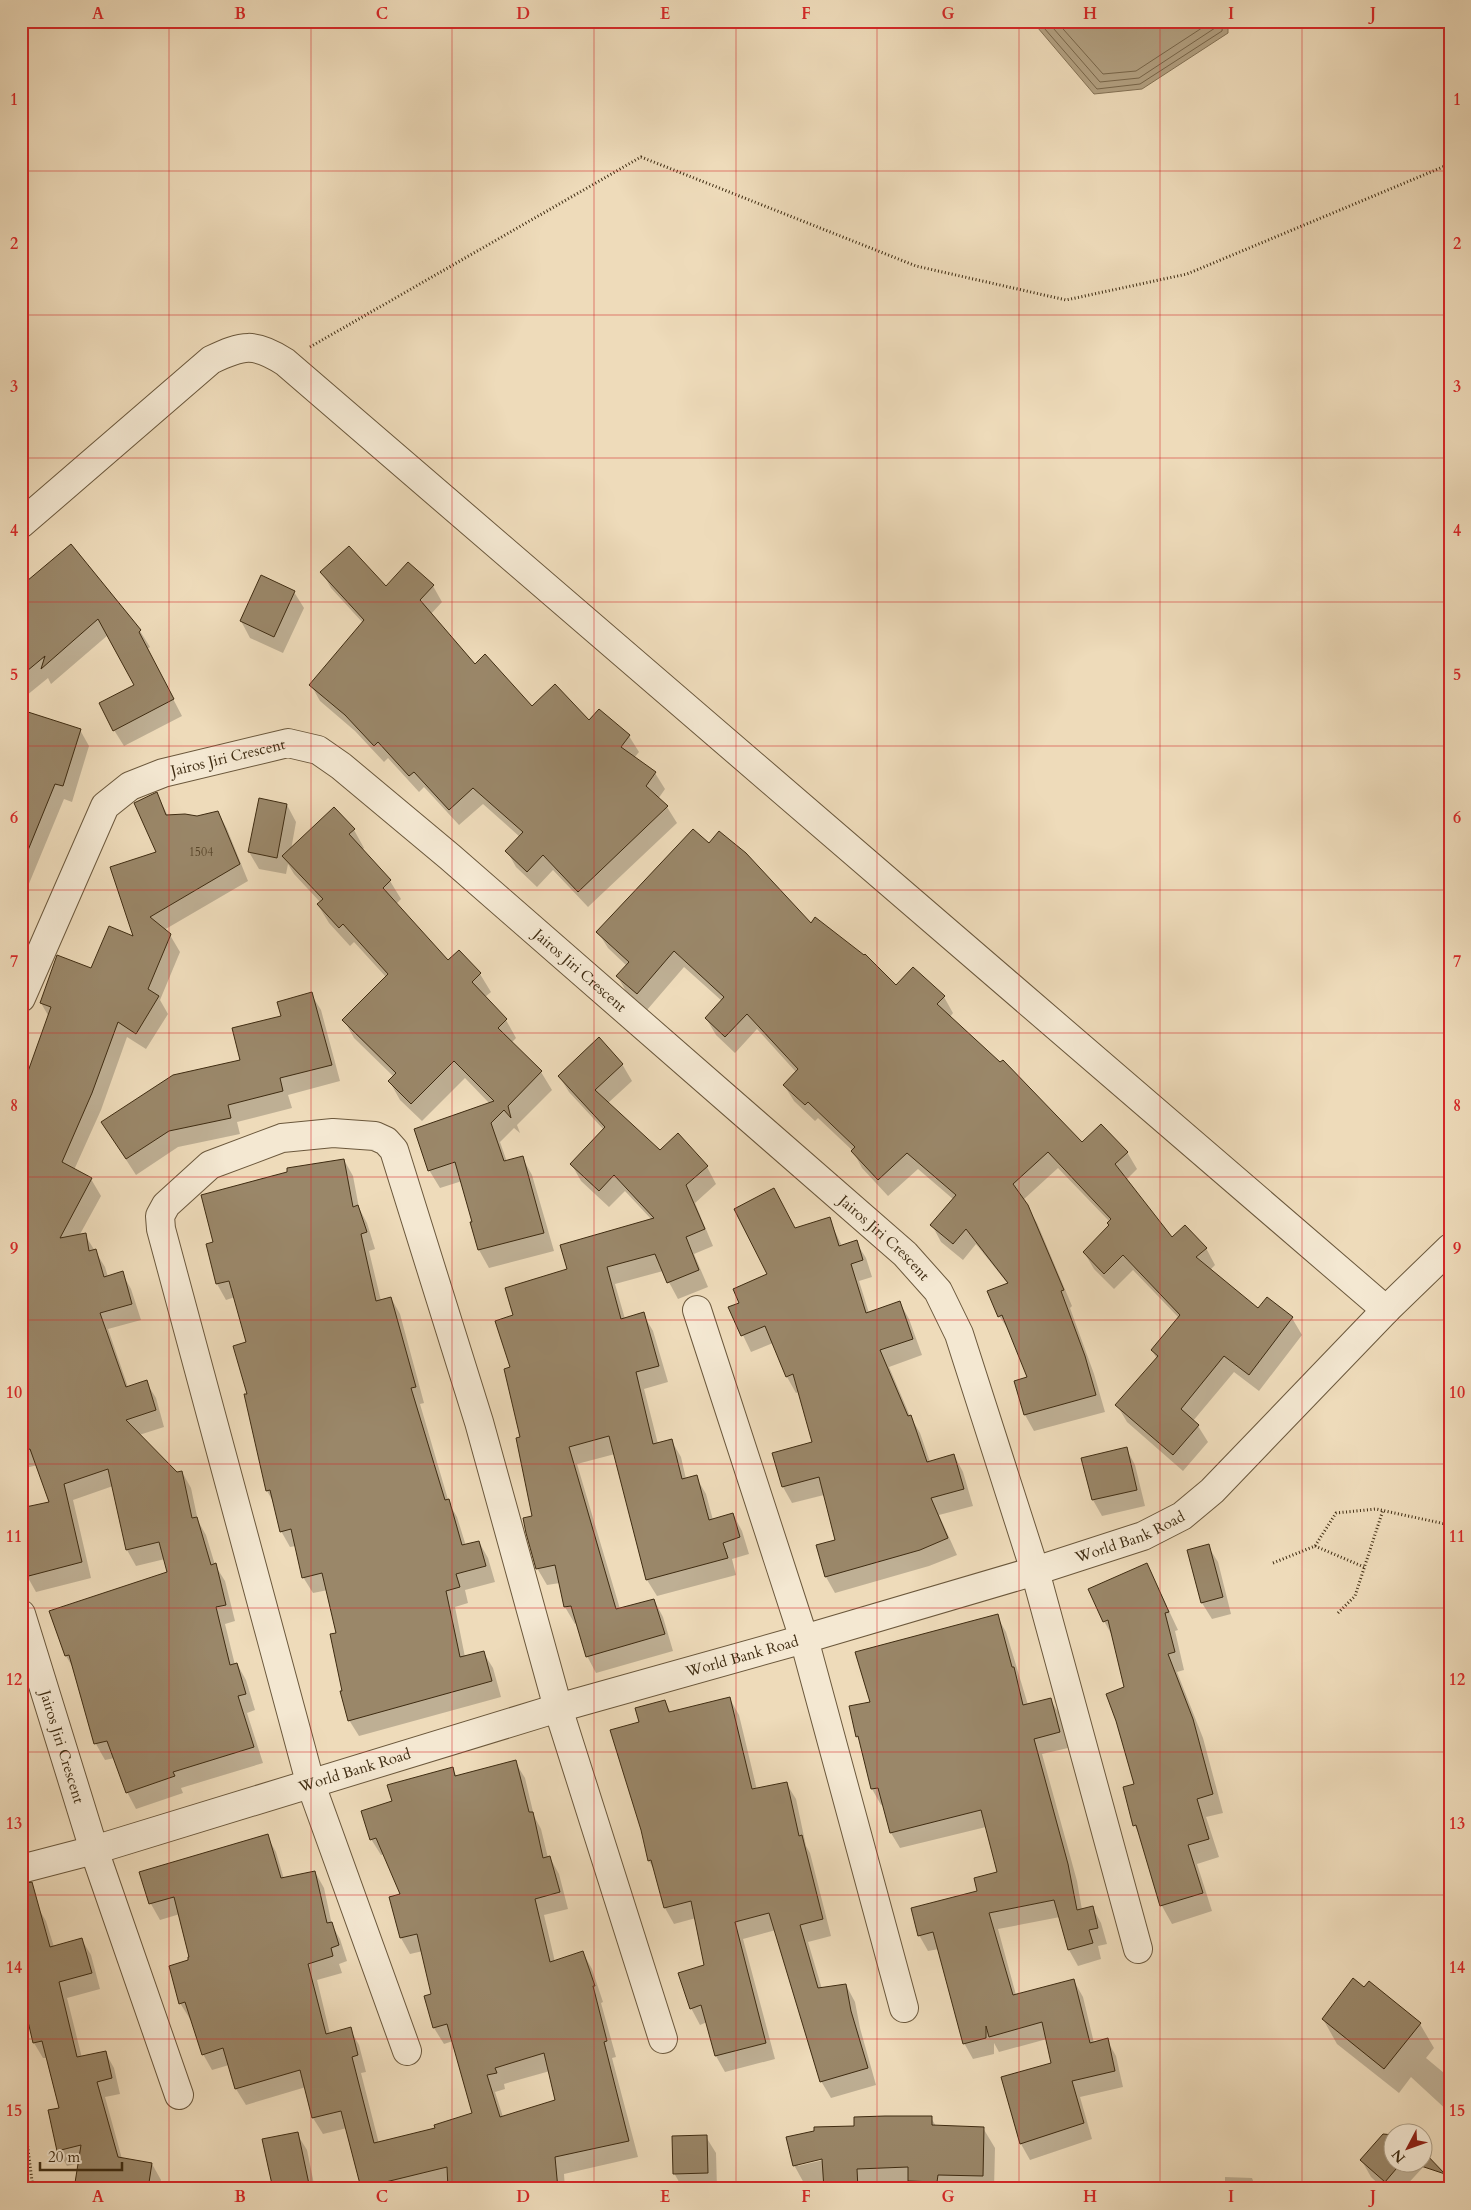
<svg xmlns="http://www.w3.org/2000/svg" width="1471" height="2210" viewBox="0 0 1471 2210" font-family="Cardo,serif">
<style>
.water{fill:#b2a081;stroke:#847255}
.shadow{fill:#0003;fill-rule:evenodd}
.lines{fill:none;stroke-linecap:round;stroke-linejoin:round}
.shore{stroke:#78664a;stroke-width:1}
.building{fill:#9a8769;stroke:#3f2c12;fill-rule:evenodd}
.street-casing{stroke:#6b583c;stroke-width:30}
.path{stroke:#3f2c12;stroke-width:3;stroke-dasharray:1 2.5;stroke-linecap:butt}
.street{stroke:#f4e8d2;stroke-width:28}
.grid{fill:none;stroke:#d62828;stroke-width:1;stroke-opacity:0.55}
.labels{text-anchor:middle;stroke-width:4;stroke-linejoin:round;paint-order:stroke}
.number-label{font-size:12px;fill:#564328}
.street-label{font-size:15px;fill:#3f2c12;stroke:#f4e8d2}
.neatline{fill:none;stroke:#d62828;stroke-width:2}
.grid-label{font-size:16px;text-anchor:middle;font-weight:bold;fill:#d62828}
</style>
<rect width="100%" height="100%" fill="#eedbba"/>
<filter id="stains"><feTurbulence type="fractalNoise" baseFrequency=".004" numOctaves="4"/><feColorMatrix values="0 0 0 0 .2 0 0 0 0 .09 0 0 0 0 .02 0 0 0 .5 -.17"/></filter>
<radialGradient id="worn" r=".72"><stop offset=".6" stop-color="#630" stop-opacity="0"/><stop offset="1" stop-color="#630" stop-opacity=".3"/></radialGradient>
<path class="water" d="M 1032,21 L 1228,21 L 1228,33 L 1142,89 L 1094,94 Z"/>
<g class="shadow">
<path d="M 322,572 L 386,588 L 433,586 L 442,602 L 430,615 L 475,666 L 532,708 L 589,722 L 599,710 L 629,736 L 639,752 L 634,758 L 655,773 L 665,789 L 658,799 L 667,807 L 677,823 L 588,907 L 553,870 L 537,887 L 516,867 L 507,851 L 520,837 L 483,804 L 459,825 L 424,787 L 419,792 L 388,758 L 384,762 L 355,731 L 320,701 L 311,685 L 363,623 L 331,588 Z"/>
<path d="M 294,592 L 304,608 L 283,653 L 250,638 L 241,621 Z"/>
<path d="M 21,598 L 140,631 L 150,647 L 147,649 L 182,716 L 124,746 L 114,730 L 135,686 L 108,635 L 51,684 L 48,678 L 21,700 Z"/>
<path d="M 80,730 L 89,746 L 72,802 L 64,799 L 21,903 L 21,762 Z"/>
<path d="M 157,794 L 168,816 L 197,817 L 218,812 L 227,829 L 248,881 L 164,930 L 170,935 L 180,952 L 160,1000 L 168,1014 L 146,1049 L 127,1037 L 101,1110 L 74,1170 L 91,1179 L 101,1196 L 79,1236 L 85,1235 L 105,1267 L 108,1277 L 122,1273 L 131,1289 L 141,1320 L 108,1329 L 128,1387 L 146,1382 L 156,1398 L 164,1427 L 139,1435 L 177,1473 L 182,1472 L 191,1488 L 198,1521 L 206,1535 L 215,1565 L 225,1581 L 235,1621 L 225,1624 L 235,1665 L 237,1664 L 246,1680 L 255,1710 L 247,1713 L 263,1763 L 181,1788 L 183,1793 L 136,1809 L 127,1792 L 115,1758 L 105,1760 L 96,1744 L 75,1671 L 66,1656 L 51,1612 L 169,1572 L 165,1559 L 136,1566 L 127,1550 L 113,1486 L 73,1500 L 91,1578 L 36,1592 L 27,1576 L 51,1503 L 38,1465 L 21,1469 L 21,1084 L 25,1084 L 49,1017 L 41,1003 L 135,938 L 157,853 Z"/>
<path d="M 287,805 L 296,822 L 291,850 L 334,809 L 354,830 L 364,848 L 362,850 L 390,881 L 401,899 L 396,904 L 448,962 L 459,952 L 480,974 L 491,992 L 485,997 L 506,1020 L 516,1038 L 511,1043 L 541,1072 L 552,1090 L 517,1125 L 520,1133 L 514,1128 L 500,1142 L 507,1162 L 522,1157 L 532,1175 L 554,1251 L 489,1268 L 479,1250 L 474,1222 L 462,1181 L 440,1188 L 429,1170 L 490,1104 L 465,1078 L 422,1121 L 400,1100 L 390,1082 L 394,1077 L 354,1038 L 344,1020 L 386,977 L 354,942 L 350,946 L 329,923 L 318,905 L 321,903 L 294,874 L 288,864 L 286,874 L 259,869 L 249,852 Z"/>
<path d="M 811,925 L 896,987 L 944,997 L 953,1013 L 950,1017 L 1082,1144 L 1127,1152 L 1137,1169 L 1126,1180 L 1172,1239 L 1206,1248 L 1215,1265 L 1210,1270 L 1258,1310 L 1292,1318 L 1302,1335 L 1259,1391 L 1234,1372 L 1193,1421 L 1198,1426 L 1208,1442 L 1183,1471 L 1127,1422 L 1117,1405 L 1157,1359 L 1152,1350 L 1179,1318 L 1133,1270 L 1114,1289 L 1094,1269 L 1084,1252 L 1110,1226 L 1110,1222 L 1058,1168 L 1023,1200 L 1037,1223 L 1072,1306 L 1070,1308 L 1094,1374 L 1105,1412 L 1034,1431 L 1025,1415 L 1016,1382 L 1029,1378 L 1010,1332 L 999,1316 L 989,1292 L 1008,1284 L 976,1244 L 963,1260 L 941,1242 L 932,1225 L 953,1199 L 918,1169 L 888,1196 L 862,1168 L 853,1151 L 818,1118 L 815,1121 L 794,1101 L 784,1085 L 796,1072 L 757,1029 L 735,1053 L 716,1035 L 706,1018 L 722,1001 L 684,967 L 647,1010 L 627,993 L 618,977 L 627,966 L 608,948 L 598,932 Z"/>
<path d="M 311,994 L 321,1010 L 340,1081 L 288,1095 L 292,1108 L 237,1122 L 240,1134 L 178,1147 L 136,1175 L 112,1138 L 242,1061 L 282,1017 Z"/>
<path d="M 622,1064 L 632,1081 L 608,1103 L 660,1152 L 707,1167 L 716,1184 L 695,1203 L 713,1246 L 694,1254 L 708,1287 L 678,1299 L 663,1271 L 615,1284 L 625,1319 L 643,1314 L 653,1331 L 668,1382 L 644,1389 L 658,1444 L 671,1440 L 681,1457 L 686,1479 L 696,1477 L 706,1494 L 713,1520 L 733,1514 L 742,1531 L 749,1554 L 732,1559 L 736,1575 L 657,1596 L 647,1580 L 615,1454 L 577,1464 L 620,1609 L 654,1600 L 663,1617 L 673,1651 L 596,1673 L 587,1656 L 577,1623 L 575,1624 L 565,1607 L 560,1583 L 547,1585 L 537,1568 L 533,1517 L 512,1368 L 514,1316 L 568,1270 L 652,1220 L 625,1191 L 609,1207 L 581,1181 L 572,1165 L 604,1130 L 569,1092 L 559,1076 Z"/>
<path d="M 344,1160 L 353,1176 L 359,1208 L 367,1223 L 375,1249 L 369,1251 L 381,1301 L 391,1298 L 400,1314 L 424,1403 L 420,1404 L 449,1503 L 457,1517 L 466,1546 L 479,1542 L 488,1558 L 495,1582 L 465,1590 L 468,1603 L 455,1607 L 465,1657 L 483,1652 L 493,1668 L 501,1697 L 359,1736 L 349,1720 L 343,1692 L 338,1634 L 328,1590 L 313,1593 L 303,1577 L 296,1546 L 290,1547 L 281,1531 L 274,1503 L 267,1491 L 245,1395 L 249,1394 L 247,1343 L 235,1297 L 226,1300 L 217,1284 L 215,1243 Z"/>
<path d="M 829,1219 L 842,1246 L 856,1242 L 866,1258 L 872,1277 L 859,1281 L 869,1313 L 900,1303 L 909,1319 L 922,1355 L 889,1367 L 910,1416 L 920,1433 L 930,1462 L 954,1455 L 963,1472 L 973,1506 L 939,1515 L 957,1555 L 929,1566 L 835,1593 L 826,1577 L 817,1546 L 836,1541 L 824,1495 L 792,1503 L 783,1487 L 774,1454 L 814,1443 L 799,1392 L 796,1393 L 787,1377 L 773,1343 L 751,1352 L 730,1308 L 741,1304 L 769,1274 L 795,1230 Z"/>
<path d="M 1126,1448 L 1135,1465 L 1145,1506 L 1102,1516 L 1093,1500 Z"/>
<path d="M 1208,1546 L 1218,1562 L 1231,1614 L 1212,1619 L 1202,1603 L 1188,1551 Z"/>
<path d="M 1147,1564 L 1178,1630 L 1175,1631 L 1184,1670 L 1177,1672 L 1203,1738 L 1223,1813 L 1206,1817 L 1219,1857 L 1197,1864 L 1212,1911 L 1172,1924 L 1162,1906 L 1139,1834 L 1135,1826 L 1125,1788 L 1135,1785 L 1126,1688 L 1114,1639 L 1104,1621 Z"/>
<path d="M 997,1616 L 1006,1632 L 1028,1705 L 1050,1699 L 1060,1715 L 1068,1748 L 1042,1754 L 1077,1881 L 1082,1910 L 1092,1907 L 1101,1923 L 1107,1944 L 1098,1946 L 1101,1959 L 1078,1966 L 1069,1950 L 1060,1917 L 998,1929 L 1016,1995 L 1074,1981 L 1083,1997 L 1094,2043 L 1107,2040 L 1116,2056 L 1123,2087 L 1080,2097 L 1092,2139 L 1030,2160 L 1021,2144 L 1053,2064 L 1047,2039 L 999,2052 L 994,2043 L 994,2054 L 973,2059 L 964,2043 L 939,1949 L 928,1951 L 919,1935 L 979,1892 L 999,1873 L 986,1827 L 900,1848 L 891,1833 L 884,1804 L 881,1805 L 872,1789 L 861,1744 L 857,1736 L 871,1703 Z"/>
<path d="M 730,1699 L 739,1715 L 757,1790 L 786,1783 L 796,1799 L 806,1846 L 810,1853 L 831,1936 L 808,1942 L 822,1989 L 846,1985 L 855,2002 L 860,2028 L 876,2085 L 831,2098 L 821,2081 L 776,1930 L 743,1939 L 775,2059 L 725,2072 L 716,2056 L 707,2022 L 700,2025 L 691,2008 L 706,1966 L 696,1918 L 674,1924 L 665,1908 L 656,1873 L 649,1861 L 640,1723 L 665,1701 L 671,1713 Z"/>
<path d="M 515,1762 L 525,1778 L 534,1816 L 541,1829 L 548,1858 L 550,1858 L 559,1874 L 568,1909 L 544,1915 L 555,1962 L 583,1953 L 592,1969 L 603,2002 L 601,2003 L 616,2057 L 612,2058 L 638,2157 L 564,2174 L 565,2189 L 505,2189 L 456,2183 L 431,2189 L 363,2189 L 347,2128 L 323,2134 L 313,2118 L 306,2087 L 246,2105 L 236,2089 L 229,2065 L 212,2070 L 203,2054 L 191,2019 L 190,2019 L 180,2003 L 191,1958 L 180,1914 L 160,1920 L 151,1904 L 140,1873 L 267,1836 L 276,1852 L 284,1879 L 315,1872 L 324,1888 L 332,1925 L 340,1939 L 347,1961 L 339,1964 L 342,1973 L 317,1980 L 330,2034 L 350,2029 L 359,2045 L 366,2072 L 361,2073 L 379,2144 L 436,2129 L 474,2114 L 453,2041 L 444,2044 L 434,2028 L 425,1997 L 433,1995 L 423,1951 L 410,1954 L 401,1938 L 402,1895 L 385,1854 L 381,1855 L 371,1839 L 393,1802 L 452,1768 L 457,1777 ZM 550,2071 L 557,2101 L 503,2117 L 495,2092 L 505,2089 L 504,2084 Z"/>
<path d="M 21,1821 L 27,1838 L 21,1840 Z"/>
<path d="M 37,1906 L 46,1921 L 54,1947 L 82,1940 L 91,1955 L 100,1989 L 67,1998 L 82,2058 L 105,2052 L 114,2068 L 120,2094 L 105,2097 L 122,2159 L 152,2164 L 161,2180 L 160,2184 L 189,2184 L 192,2189 L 75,2189 L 80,2163 L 67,2166 L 58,2150 L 60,2109 L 47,2058 L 43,2058 L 34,2043 L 27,2010 L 21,2011 L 21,1910 Z"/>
<path d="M 1365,1989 L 1420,2024 L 1434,2048 L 1426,2058 L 1450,2078 L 1450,2113 L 1411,2077 L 1399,2093 L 1337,2044 L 1323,2019 Z"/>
<path d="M 931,2118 L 936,2126 L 983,2128 L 995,2148 L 994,2189 L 914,2189 L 912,2186 L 825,2189 L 824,2181 L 805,2185 L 794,2165 L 856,2127 ZM 828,2157 L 828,2159 L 798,2166 L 798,2163 Z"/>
<path d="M 297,2134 L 307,2150 L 315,2189 L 274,2189 Z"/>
<path d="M 706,2137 L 716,2153 L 717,2189 L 683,2189 L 674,2173 Z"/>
<path d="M 1424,2159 L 1426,2164 L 1403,2189 L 1384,2189 L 1371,2177 L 1362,2161 L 1424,2162 Z"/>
<path d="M 1225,2177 L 1252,2178 L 1256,2189 L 1225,2189 Z"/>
</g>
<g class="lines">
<g class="shore">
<path d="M 1038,21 L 1097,89 L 1140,84 L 1222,31 L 1223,21"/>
<path d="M 1047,21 L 1100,82 L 1139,78 L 1215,28 L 1216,21"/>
<path d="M 1056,21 L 1103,74 L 1136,71 L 1208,24 L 1209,21"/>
</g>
</g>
<g class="building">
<path d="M 71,544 L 141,630 L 139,632 L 174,699 L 113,731 L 99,703 L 134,685 L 98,619 L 41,669 L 45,656 L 21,676 L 21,586 Z"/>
<path d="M 349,546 L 386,586 L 408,562 L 434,585 L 420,600 L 475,664 L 485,654 L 532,706 L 555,684 L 589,720 L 599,709 L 630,735 L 621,747 L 656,772 L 646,786 L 668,806 L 578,892 L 543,855 L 527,872 L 505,851 L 523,832 L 473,788 L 449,810 L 414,772 L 409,776 L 378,742 L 374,746 L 345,715 L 309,685 L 364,620 L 320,572 Z"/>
<path d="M 261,575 L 295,591 L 274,637 L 240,621 Z"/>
<path d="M 28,712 L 81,729 L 63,786 L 55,784 L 22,865 L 21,732 Z"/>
<path d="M 157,792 L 166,815 L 185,814 L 197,816 L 218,811 L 240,864 L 150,917 L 171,934 L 148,989 L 159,996 L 136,1034 L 118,1022 L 92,1093 L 62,1162 L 92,1178 L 60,1238 L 86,1233 L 89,1251 L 96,1249 L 104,1277 L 123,1271 L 132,1304 L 100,1313 L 126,1387 L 147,1380 L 156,1410 L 126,1420 L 177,1472 L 182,1471 L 192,1518 L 197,1517 L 211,1565 L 216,1563 L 226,1605 L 216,1607 L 230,1665 L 237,1663 L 246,1694 L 238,1696 L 254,1747 L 173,1772 L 175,1776 L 126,1793 L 107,1741 L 94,1744 L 69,1655 L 65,1656 L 49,1611 L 167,1572 L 159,1542 L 126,1550 L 108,1469 L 64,1484 L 82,1562 L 21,1578 L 21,1508 L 49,1502 L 30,1449 L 21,1451 L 21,1091 L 51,1007 L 40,1003 L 57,955 L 91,968 L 109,926 L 133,936 L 110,867 L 156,852 L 134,803 Z"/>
<path d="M 259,798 L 287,804 L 277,858 L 248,852 Z"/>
<path d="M 334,807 L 355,829 L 349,834 L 391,880 L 383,888 L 448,960 L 459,950 L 481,973 L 472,982 L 507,1019 L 498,1028 L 542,1071 L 508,1106 L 511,1118 L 504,1110 L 491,1123 L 504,1161 L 523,1156 L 544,1233 L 478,1250 L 470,1222 L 472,1222 L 455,1162 L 428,1171 L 414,1129 L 494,1101 L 454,1061 L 411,1104 L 388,1081 L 396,1073 L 342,1020 L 388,974 L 343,924 L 339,928 L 317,904 L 323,899 L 282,856 Z"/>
<path d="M 693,829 L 709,843 L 719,831 L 746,853 L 811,923 L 815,917 L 864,955 L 865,954 L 896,985 L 913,967 L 945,996 L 937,1004 L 1000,1062 L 1003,1060 L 1082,1142 L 1101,1124 L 1128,1152 L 1115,1164 L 1172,1237 L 1185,1225 L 1207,1248 L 1196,1257 L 1258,1308 L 1267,1297 L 1293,1317 L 1249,1375 L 1224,1356 L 1181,1409 L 1199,1425 L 1173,1455 L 1115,1405 L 1158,1356 L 1151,1350 L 1180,1315 L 1123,1255 L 1104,1274 L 1083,1252 L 1109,1225 L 1107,1223 L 1111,1219 L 1048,1152 L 1013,1184 L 1028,1205 L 1064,1290 L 1061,1291 L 1085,1356 L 1096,1395 L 1024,1415 L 1014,1381 L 1027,1377 L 1002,1315 L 998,1317 L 987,1291 L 1008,1283 L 966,1229 L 953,1244 L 930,1225 L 956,1195 L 907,1153 L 878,1180 L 851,1151 L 855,1147 L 808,1102 L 805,1105 L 783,1085 L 798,1069 L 747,1014 L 725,1037 L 705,1018 L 724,997 L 674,951 L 637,994 L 616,976 L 629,962 L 596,932 Z"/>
<path d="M 312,992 L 332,1065 L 280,1078 L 283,1091 L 228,1105 L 231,1118 L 169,1131 L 126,1159 L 101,1122 L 173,1075 L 240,1060 L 232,1028 L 281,1016 L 277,1002 Z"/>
<path d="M 599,1037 L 623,1064 L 595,1090 L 660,1150 L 678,1133 L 708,1166 L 686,1185 L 705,1229 L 686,1237 L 699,1270 L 667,1283 L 655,1254 L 607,1267 L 621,1319 L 644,1312 L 659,1366 L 636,1372 L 653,1444 L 672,1439 L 682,1479 L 697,1475 L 709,1520 L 733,1513 L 740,1537 L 723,1543 L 728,1558 L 646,1580 L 609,1436 L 569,1447 L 616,1609 L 654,1599 L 665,1634 L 586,1657 L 571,1606 L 564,1607 L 555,1565 L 536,1569 L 526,1533 L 523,1518 L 532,1516 L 516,1438 L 520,1437 L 504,1369 L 510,1367 L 495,1321 L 513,1315 L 505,1288 L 567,1269 L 560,1245 L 654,1218 L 614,1175 L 599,1191 L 570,1164 L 605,1127 L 558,1076 Z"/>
<path d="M 344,1159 L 353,1207 L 358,1205 L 367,1232 L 361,1234 L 376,1301 L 391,1297 L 416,1387 L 411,1388 L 445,1500 L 449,1499 L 462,1545 L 479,1541 L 486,1566 L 456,1574 L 460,1587 L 446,1591 L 460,1657 L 484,1651 L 492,1681 L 348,1721 L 340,1691 L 342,1691 L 330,1634 L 336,1633 L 322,1573 L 302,1578 L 291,1529 L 280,1532 L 270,1490 L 266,1491 L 244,1394 L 247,1394 L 233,1346 L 246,1342 L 229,1281 L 216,1284 L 206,1244 L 213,1242 L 201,1195 L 287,1172 L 287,1168 Z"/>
<path d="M 774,1188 L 795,1228 L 830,1217 L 839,1246 L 857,1240 L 863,1260 L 851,1264 L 866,1313 L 900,1301 L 913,1339 L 880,1350 L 908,1416 L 911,1415 L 927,1462 L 954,1454 L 964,1489 L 931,1498 L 948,1538 L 920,1550 L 825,1577 L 816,1545 L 835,1540 L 819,1477 L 782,1487 L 772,1453 L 812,1442 L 793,1374 L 786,1377 L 765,1326 L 741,1336 L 728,1307 L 739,1303 L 733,1289 L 767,1274 L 734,1209 Z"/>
<path d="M 1127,1447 L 1137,1490 L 1092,1500 L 1081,1458 Z"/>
<path d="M 1209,1544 L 1223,1597 L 1201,1603 L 1187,1550 Z"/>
<path d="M 1147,1563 L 1169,1612 L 1165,1613 L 1175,1652 L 1168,1654 L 1193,1719 L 1213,1794 L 1197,1799 L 1209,1839 L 1188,1845 L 1203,1893 L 1160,1906 L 1136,1825 L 1133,1826 L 1123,1787 L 1134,1784 L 1116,1721 L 1106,1694 L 1124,1687 L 1108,1620 L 1103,1622 L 1088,1589 Z"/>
<path d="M 998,1614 L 1012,1667 L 1014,1667 L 1023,1705 L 1051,1698 L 1060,1732 L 1034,1739 L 1068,1864 L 1077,1910 L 1093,1906 L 1098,1928 L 1089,1930 L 1093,1943 L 1068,1950 L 1054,1900 L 989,1913 L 1013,1995 L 1074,1979 L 1090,2043 L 1108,2038 L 1115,2071 L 1072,2081 L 1084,2123 L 1020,2144 L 1001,2077 L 1051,2063 L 1042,2022 L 989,2037 L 986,2026 L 986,2038 L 963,2044 L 933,1932 L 918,1936 L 911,1908 L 977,1891 L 974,1878 L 997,1872 L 981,1810 L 890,1833 L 878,1788 L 871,1789 L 858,1736 L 856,1737 L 849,1706 L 870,1702 L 855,1652 Z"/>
<path d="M 730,1697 L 752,1789 L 787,1782 L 799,1836 L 802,1835 L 823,1919 L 800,1925 L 818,1988 L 846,1984 L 851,2011 L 868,2068 L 820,2082 L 769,1913 L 735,1922 L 766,2043 L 715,2056 L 701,2005 L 690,2009 L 678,1973 L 704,1965 L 691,1901 L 664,1908 L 651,1860 L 648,1861 L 641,1830 L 610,1730 L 639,1722 L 635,1708 L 665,1700 L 669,1712 Z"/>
<path d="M 516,1760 L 529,1812 L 533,1812 L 543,1858 L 550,1856 L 560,1892 L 535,1899 L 550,1962 L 583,1951 L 595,1986 L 593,1986 L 607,2041 L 604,2042 L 629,2141 L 555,2157 L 558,2189 L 448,2189 L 447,2167 L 361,2188 L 341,2111 L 312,2118 L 300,2070 L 235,2089 L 223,2048 L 202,2055 L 185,2002 L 179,2004 L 169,1966 L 188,1960 L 188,1957 L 189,1957 L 174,1897 L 149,1904 L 139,1872 L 268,1834 L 281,1878 L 315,1871 L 327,1923 L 332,1922 L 339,1945 L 331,1948 L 333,1956 L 308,1964 L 326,2034 L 351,2027 L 358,2055 L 352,2057 L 374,2143 L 435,2128 L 434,2125 L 472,2113 L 447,2024 L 433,2028 L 424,1996 L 431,1994 L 417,1934 L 400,1938 L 389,1897 L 400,1894 L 376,1838 L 370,1840 L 361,1811 L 392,1801 L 387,1785 L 453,1767 L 455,1776 ZM 544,2053 L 555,2100 L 500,2117 L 487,2075 L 497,2073 L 495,2068 Z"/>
<path d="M 32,1882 L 50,1947 L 82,1938 L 92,1973 L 59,1982 L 77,2057 L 106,2051 L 112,2078 L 97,2082 L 118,2157 L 152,2163 L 148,2189 L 74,2189 L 81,2145 L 57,2151 L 48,2110 L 59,2108 L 42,2041 L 33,2043 L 21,1991 L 21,1884 Z"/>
<path d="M 1353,1978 L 1364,1987 L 1369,1981 L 1421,2023 L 1384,2069 L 1322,2019 Z"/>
<path d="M 885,2116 L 932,2116 L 932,2125 L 984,2127 L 983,2176 L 938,2175 L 937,2182 L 908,2181 L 908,2167 L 857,2169 L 858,2189 L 824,2189 L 822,2159 L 793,2166 L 786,2137 L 814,2131 L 814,2127 L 854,2126 L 854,2117 Z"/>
<path d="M 298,2132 L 310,2189 L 273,2189 L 262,2139 Z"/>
<path d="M 1383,2134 L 1394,2135 L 1394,2162 L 1402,2162 L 1385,2182 L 1360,2160 Z"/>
<path d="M 707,2135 L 708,2173 L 673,2174 L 672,2136 Z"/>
<path d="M 1424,2152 L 1445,2174 L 1409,2162 L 1424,2162 Z"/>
</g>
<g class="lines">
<g class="street-casing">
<g id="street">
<path d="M 21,524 L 211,360 C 243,345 254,342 285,362 L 1386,1310"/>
<path id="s1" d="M 21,998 L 105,806 L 130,786 L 163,773 L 288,743 L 318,750 L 341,766 L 450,857 L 905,1254 L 938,1291 L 959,1334 L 1035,1571 L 1138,1949"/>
<path d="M 697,1310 L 804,1639 L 904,2008"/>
<path id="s2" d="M 21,1614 L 94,1850 L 179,2095"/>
<path id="s3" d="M 21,1869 L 94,1850 L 558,1708 L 804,1639 L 1035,1571 L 1143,1536 L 1182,1516 L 1212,1491 L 1386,1310 L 1450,1248"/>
<path d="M 407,2051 L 310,1782 L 161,1229 L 160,1216 L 166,1205 L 210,1165 L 282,1138 L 333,1133 L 375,1136 L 386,1141 L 394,1150 L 479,1422 L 558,1708 L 663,2039"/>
</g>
</g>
<g class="path">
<path d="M 310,347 L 641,157 L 916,266 L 1066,300 L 1187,274 L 1450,164"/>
<path d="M 1315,1546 L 1364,1567"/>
<path d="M 1273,1563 L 1315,1546 L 1336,1513 L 1376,1509 L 1450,1525"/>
<path d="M 1338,1613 L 1355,1596 L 1383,1510"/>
<path d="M 21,2094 L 33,2189"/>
</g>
<use href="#street" class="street"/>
</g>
<path class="grid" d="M 169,21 L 169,2189M 311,21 L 311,2189M 452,21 L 452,2189M 594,21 L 594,2189M 736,21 L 736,2189M 877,21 L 877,2189M 1019,21 L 1019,2189M 1160,21 L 1160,2189M 1302,21 L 1302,2189M 21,171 L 1450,171M 21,315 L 1450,315M 21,458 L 1450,458M 21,602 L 1450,602M 21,746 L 1450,746M 21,890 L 1450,890M 21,1033 L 1450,1033M 21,1177 L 1450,1177M 21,1320 L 1450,1320M 21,1464 L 1450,1464M 21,1608 L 1450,1608M 21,1752 L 1450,1752M 21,1895 L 1450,1895M 21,2039 L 1450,2039"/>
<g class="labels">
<g class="number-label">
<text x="201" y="856">1504</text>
</g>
<g class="street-label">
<text dy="5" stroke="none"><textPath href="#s1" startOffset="344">Jairos Jiri Crescent</textPath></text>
<text dy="5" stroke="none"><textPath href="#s1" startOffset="779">Jairos Jiri Crescent</textPath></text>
<text dy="5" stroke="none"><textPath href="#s1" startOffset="1184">Jairos Jiri Crescent</textPath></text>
<text dy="5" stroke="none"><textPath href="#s3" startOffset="1158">World Bank Road</textPath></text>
<text dy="5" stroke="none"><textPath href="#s3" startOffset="752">World Bank Road</textPath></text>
<text dy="5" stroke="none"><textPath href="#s2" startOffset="139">Jairos Jiri Crescent</textPath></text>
<text dy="5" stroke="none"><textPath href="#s3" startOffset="348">World Bank Road</textPath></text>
</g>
</g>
<rect width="1471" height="2210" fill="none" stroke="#eedbba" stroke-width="55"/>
<g transform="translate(1408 2148) rotate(229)"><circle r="24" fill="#f4e8d2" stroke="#ac9d85"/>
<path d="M0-4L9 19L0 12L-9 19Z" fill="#8f2418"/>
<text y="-8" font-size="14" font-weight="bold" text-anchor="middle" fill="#3f2c12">N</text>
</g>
<path d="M40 2162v8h82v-8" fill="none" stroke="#3f2c12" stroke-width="2.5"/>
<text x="48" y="2162" font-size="15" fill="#3f2c12" stroke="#f4e8d2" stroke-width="4" paint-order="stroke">20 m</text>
<rect x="28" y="28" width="1416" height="2154" class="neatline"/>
<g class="grid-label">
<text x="98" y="19">A</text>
<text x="240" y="19">B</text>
<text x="382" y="19">C</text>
<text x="523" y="19">D</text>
<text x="665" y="19">E</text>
<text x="806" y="19">F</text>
<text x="948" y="19">G</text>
<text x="1090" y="19">H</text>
<text x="1231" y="19">I</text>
<text x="1373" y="19">J</text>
<text x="14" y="105">1</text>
<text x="1457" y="105">1</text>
<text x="14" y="249">2</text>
<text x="1457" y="249">2</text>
<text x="14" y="392">3</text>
<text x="1457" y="392">3</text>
<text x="14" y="536">4</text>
<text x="1457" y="536">4</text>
<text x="14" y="680">5</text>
<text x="1457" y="680">5</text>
<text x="14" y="823">6</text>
<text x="1457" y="823">6</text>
<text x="14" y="967">7</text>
<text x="1457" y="967">7</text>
<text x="14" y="1111">8</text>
<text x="1457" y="1111">8</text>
<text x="14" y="1254">9</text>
<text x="1457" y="1254">9</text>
<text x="14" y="1398">10</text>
<text x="1457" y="1398">10</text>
<text x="14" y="1542">11</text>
<text x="1457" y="1542">11</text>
<text x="14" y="1685">12</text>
<text x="1457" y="1685">12</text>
<text x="14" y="1829">13</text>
<text x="1457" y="1829">13</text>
<text x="14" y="1973">14</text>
<text x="1457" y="1973">14</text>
<text x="14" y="2116">15</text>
<text x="1457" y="2116">15</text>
<text x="98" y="2202">A</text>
<text x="240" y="2202">B</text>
<text x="382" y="2202">C</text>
<text x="523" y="2202">D</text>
<text x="665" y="2202">E</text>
<text x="806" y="2202">F</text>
<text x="948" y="2202">G</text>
<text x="1090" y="2202">H</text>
<text x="1231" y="2202">I</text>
<text x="1373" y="2202">J</text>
</g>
<rect width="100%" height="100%" filter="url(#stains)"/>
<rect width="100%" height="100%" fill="url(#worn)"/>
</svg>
